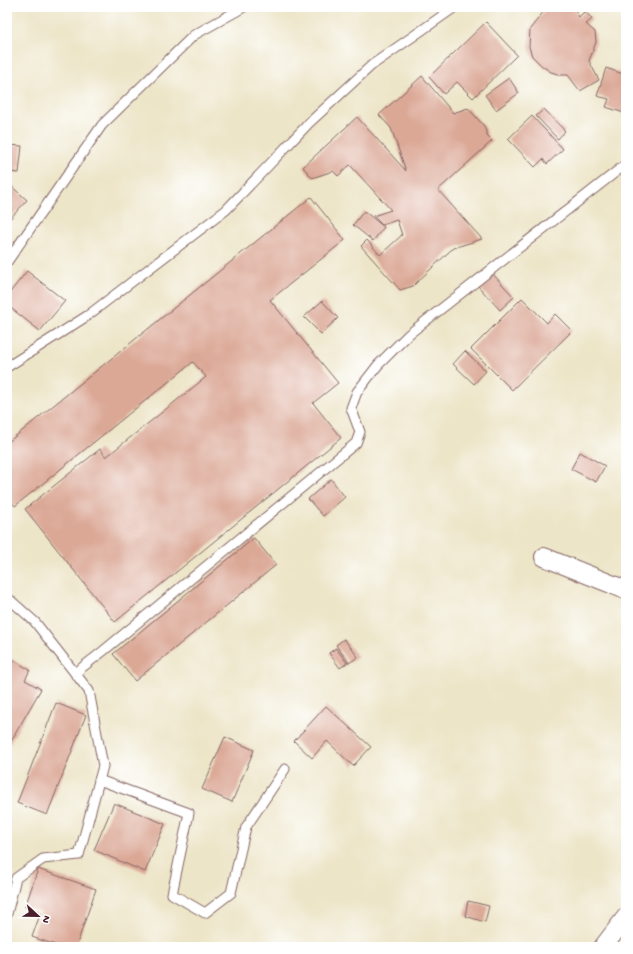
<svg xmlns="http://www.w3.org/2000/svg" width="633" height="954" viewBox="0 0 633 954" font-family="'Gochi Hand',sans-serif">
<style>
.building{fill:#dba896}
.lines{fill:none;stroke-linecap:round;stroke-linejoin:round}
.lane-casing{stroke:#836462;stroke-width:11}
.street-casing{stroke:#836462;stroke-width:20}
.lane{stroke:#fff;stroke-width:9}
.street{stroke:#fff;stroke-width:18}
</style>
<rect width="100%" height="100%" fill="#fff"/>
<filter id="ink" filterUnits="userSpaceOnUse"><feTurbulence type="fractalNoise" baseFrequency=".025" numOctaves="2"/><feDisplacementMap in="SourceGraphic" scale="8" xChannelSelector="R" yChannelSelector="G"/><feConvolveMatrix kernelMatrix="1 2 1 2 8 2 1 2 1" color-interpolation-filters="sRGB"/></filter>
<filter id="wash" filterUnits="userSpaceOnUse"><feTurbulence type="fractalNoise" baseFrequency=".012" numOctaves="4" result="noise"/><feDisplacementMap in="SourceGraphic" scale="16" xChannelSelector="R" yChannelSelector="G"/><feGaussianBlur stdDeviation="0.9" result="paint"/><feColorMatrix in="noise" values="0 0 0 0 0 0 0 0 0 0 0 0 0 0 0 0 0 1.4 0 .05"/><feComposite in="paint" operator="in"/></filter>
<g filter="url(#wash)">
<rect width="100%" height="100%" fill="#ede5c8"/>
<g id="blocks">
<g class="building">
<path d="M 556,7 L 574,8 L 579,17 L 585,11 L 592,19 L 586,24 L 595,32 L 596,42 L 589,61 L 599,80 L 580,91 L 568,75 L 561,75 L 551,72 L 542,66 L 532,56 L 529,47 L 530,29 L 544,11 Z"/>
<path d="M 486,22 L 517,55 L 473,98 L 457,82 L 444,94 L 429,77 Z"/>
<path d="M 606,68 L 626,75 L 626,109 L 624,113 L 606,107 L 609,99 L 597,96 Z"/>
<path d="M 422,76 L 453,113 L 468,108 L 484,126 L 488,137 L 492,141 L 438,190 L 482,239 L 453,248 L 413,286 L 400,290 L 361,246 L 367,240 L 380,255 L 402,235 L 397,220 L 382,225 L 373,216 L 391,210 L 350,165 L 338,176 L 333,171 L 312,178 L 303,167 L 357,117 L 406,171 L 391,128 L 379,115 Z"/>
<path d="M 509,78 L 519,93 L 496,110 L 485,95 Z"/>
<path d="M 544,109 L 565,131 L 558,139 L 536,116 Z"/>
<path d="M 532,116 L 563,149 L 547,164 L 543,159 L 535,167 L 508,139 Z"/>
<path d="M 7,145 L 22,146 L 19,173 L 7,172 Z"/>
<path d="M 10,185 L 27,200 L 8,221 L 7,220 L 7,188 Z"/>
<path d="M 311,197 L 345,240 L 270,300 L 338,383 L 313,403 L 341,438 L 115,622 L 25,509 L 100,449 L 106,457 L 206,377 L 193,362 L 15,506 L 7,496 L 7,443 Z"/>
<path d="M 364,211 L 384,227 L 373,241 L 353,225 Z"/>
<path d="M 27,271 L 65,301 L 40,331 L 7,305 L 7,296 Z"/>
<path d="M 492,273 L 514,297 L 500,310 L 478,286 Z"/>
<path d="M 522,298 L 547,323 L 555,314 L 572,331 L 512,390 L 471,349 Z"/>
<path d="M 322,301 L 338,318 L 321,334 L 304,317 Z"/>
<path d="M 465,351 L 486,371 L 474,384 L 453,364 Z"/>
<path d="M 580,452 L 605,466 L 596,482 L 571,469 Z"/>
<path d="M 331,479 L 345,497 L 323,516 L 308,499 Z"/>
<path d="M 254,538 L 276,565 L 135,681 L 113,654 Z"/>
<path d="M 344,639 L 358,657 L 349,663 L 336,645 Z"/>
<path d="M 336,648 L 347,663 L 340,668 L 329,653 Z"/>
<path d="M 7,656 L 30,670 L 25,680 L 41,689 L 7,748 Z"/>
<path d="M 56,703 L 86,715 L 47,815 L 17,803 Z"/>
<path d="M 326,706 L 371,747 L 353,766 L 327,741 L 312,758 L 294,741 Z"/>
<path d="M 225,737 L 254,750 L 232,802 L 202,789 Z"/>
<path d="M 114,803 L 165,824 L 145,872 L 94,850 Z"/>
<path d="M 38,869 L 96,889 L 76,947 L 61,947 L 32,937 L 41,912 L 25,907 Z"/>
<path d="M 468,901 L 489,906 L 485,922 L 465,916 Z"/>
</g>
</g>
</g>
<g filter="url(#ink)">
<use href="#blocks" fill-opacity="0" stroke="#836462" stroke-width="1"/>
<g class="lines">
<g class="lane-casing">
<g id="lane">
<path d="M 7,262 L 102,125 L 194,35 L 244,7"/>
<path d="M 7,367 L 87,316 L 226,210 L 309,123 L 372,65 L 455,7"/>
<path d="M 7,597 L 35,622 L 89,691 L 103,766 L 79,855 L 43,859 L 16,878 L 7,914"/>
<path d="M 75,673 L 102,652 L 356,443 L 360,432 L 351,408 L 357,392 L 378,365 L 409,334 L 626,164"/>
<path d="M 99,780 L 189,813 L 172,894 L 205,913 L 231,893 L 246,827 L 285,769"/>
</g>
</g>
<g class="street-casing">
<g id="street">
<path d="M 544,557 L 626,590"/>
<path d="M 603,947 L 626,917"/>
</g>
</g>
<use href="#lane" class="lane"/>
<use href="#street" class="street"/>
</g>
</g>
<rect width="633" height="954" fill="none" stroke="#fff" stroke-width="24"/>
<g transform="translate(38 916) rotate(112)" stroke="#ffffff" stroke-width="3" paint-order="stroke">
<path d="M0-3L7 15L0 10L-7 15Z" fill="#4a1f2b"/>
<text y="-6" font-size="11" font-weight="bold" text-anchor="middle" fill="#4a1f2b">N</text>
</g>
</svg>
